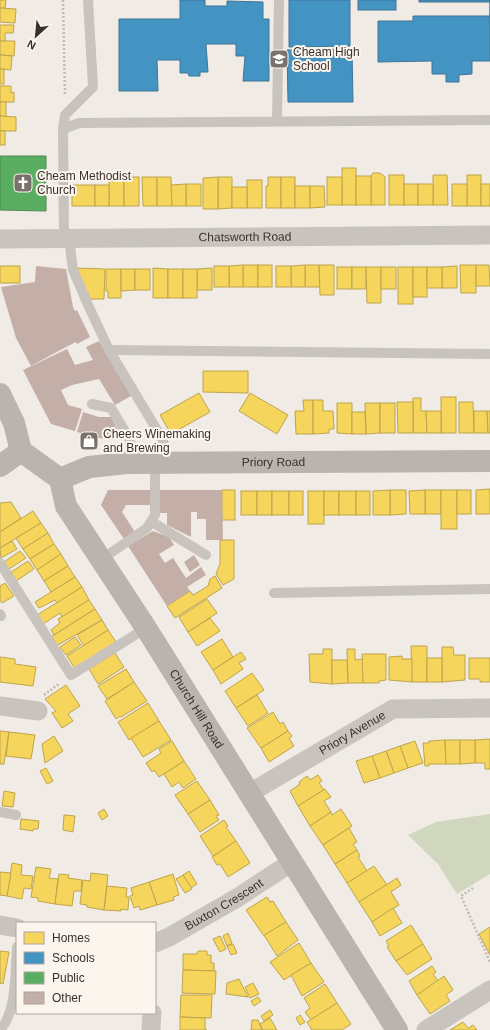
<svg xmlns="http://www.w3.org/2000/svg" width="490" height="1030" viewBox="0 0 490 1030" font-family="Arial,sans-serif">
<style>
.green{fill:#d1d6bf}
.homes{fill:#f6d55c;stroke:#bea44d}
.schools{fill:#4393c3;stroke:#417595}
.public{fill:#5aae61;stroke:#518851}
.building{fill:#c3afa7}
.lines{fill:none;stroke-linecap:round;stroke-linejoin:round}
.path{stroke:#c2bbb6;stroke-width:2.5;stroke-dasharray:2 2;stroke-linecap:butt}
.lane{stroke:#c9c3be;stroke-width:10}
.street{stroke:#c9c3be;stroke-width:19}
.secondary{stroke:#bab3ae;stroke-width:22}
.labels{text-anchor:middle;stroke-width:4;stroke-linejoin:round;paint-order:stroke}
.poi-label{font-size:12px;fill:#3b302b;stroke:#fbf5ee;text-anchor:start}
.street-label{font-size:12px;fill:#3b302b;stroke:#fbf5ee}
</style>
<rect width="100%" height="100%" fill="#f0ebe5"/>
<path class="green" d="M 490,814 L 490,874 L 457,894 L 438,864 L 408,835 L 436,822 Z"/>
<g class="homes">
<path d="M 0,0 L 6,0 L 5,8 L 0,8 Z"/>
<path d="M 0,8 L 16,9 L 15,23 L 0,22 Z"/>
<path d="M 0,25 L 14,25 L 13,33 L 5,33 L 5,41 L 0,41 Z"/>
<path d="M 0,41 L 15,41 L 14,56 L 0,55 Z"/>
<path d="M 0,55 L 12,56 L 11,70 L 0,69 Z"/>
<rect x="0" y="69" width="4" height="15"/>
<path d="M 0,86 L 11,86 L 11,93 L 14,92 L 14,102 L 0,102 Z"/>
<path d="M 0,102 L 6,102 L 6,117 L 0,116 Z"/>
<path d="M 0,116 L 16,117 L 16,131 L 0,131 Z"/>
<rect x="0" y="131" width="5" height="14"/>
<rect x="342" y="168" width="14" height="37"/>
<path d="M 373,173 L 380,173 L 385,177 L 385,205 L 371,205 L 371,176 Z"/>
<rect x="389" y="175" width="15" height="30"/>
<path d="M 433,175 L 447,175 L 448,205 L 433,205 Z"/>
<rect x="467" y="175" width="14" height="31"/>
<rect x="356" y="176" width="15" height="29"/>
<rect x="109" y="177" width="15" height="29"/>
<rect x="124" y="177" width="15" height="29"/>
<path d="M 142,177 L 157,177 L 157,206 L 143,206 Z"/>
<path d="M 157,177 L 171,177 L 172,206 L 157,206 Z"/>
<path d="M 218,177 L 232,177 L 232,208 L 218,209 Z"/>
<path d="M 218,177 L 218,209 L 203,209 L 203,178 Z"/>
<path d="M 268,177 L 281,177 L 281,208 L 266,208 L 266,186 L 268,186 Z"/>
<rect x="281" y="177" width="14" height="31"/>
<rect x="327" y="177" width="15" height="28"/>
<rect x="247" y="180" width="15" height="28"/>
<rect x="186" y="184" width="15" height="22"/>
<path d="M 186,184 L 186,206 L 172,206 L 171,185 Z"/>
<rect x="404" y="184" width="14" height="21"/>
<rect x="418" y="184" width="15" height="21"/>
<rect x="452" y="184" width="15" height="22"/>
<rect x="481" y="184" width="9" height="22"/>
<rect x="72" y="185" width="23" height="21"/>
<rect x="95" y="185" width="14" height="21"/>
<rect x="295" y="186" width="15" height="22"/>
<path d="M 310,186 L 324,186 L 325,207 L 310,208 Z"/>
<rect x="232" y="187" width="15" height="21"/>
<rect x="243" y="265" width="15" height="22"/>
<path d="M 243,265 L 243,287 L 229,287 L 229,266 Z"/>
<rect x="258" y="265" width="14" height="22"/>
<path d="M 305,265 L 319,265 L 320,287 L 305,287 Z"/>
<path d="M 305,265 L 305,287 L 291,287 L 291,266 Z"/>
<path d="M 319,265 L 334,265 L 334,295 L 320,295 Z"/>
<path d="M 460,265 L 476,265 L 476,293 L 461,293 Z"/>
<path d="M 476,265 L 489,265 L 490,286 L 476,286 Z"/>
<rect x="0" y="266" width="20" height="17"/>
<rect x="214" y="266" width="15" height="21"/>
<rect x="276" y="266" width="15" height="21"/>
<path d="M 457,266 L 457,288 L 442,288 L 442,267 Z"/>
<rect x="337" y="267" width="15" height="22"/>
<rect x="352" y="267" width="14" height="22"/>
<path d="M 366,267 L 381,267 L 381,303 L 367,303 Z"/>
<rect x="381" y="267" width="15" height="22"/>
<rect x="398" y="267" width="15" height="37"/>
<rect x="413" y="267" width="14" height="30"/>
<rect x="427" y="267" width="15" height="21"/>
<path d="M 77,268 L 105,269 L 104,299 L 88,299 L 88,292 L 85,292 Z"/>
<path d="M 153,268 L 168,269 L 168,298 L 153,298 Z"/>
<path d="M 212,268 L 212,290 L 197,290 L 197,269 Z"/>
<path d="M 106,269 L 121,269 L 121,298 L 108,298 L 108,291 L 106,291 Z"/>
<path d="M 121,269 L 135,269 L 135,290 L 121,291 Z"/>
<rect x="135" y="269" width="15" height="21"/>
<rect x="168" y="269" width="15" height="29"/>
<rect x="183" y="269" width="14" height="29"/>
<path d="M 203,371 L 248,371 L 248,393 L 203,392 Z"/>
<path d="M 199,393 L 210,412 L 171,434 L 160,415 Z"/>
<path d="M 250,393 L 288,415 L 277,434 L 239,411 Z"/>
<rect x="441" y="397" width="15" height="36"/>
<path d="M 413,398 L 421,398 L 421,411 L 426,411 L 427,433 L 413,433 Z"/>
<path d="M 303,400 L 313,400 L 313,434 L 296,434 L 295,411 L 304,411 Z"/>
<path d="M 313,400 L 323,400 L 323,411 L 333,411 L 334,429 L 329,429 L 329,433 L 313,434 Z"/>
<path d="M 397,402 L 413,402 L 413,433 L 398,433 Z"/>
<path d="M 459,402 L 473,402 L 474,433 L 459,433 Z"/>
<path d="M 337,403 L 352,403 L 352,434 L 337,433 Z"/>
<path d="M 365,403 L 380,403 L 380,433 L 366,434 Z"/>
<rect x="380" y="403" width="15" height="30"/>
<path d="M 426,411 L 441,411 L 441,433 L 427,433 Z"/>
<path d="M 474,411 L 487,411 L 488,433 L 474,433 Z"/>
<path d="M 487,411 L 490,411 L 490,433 L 488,433 Z"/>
<path d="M 352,412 L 365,412 L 366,434 L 352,434 Z"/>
<path d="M 490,489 L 490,514 L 476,514 L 476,490 Z"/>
<rect x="222" y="490" width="13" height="30"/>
<path d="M 390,490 L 406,490 L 406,514 L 390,515 Z"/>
<path d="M 390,490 L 390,515 L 373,515 L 373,491 Z"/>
<rect x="425" y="490" width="16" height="24"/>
<path d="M 425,490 L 425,514 L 410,514 L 409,491 Z"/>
<rect x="441" y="490" width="16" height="39"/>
<rect x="457" y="490" width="14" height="24"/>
<rect x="241" y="491" width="16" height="24"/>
<rect x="257" y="491" width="15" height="24"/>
<rect x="272" y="491" width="17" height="24"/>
<rect x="289" y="491" width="14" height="24"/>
<rect x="308" y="491" width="16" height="33"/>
<rect x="324" y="491" width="15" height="24"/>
<rect x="339" y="491" width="17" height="24"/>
<rect x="356" y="491" width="14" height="24"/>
<path d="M 11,502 L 21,518 L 0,532 L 0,503 Z"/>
<path d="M 33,511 L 41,523 L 0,548 L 0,532 Z"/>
<path d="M 41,523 L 48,533 L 23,549 L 16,538 Z"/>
<path d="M 48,533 L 54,544 L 30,559 L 23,549 Z"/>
<path d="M 220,540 L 234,540 L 234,579 L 223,585 L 216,574 L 220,564 Z"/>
<path d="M 12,541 L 17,549 L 1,558 L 0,548 Z"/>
<path d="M 54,544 L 61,554 L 37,570 L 30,559 Z"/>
<path d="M 20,551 L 26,558 L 9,569 L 4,562 Z"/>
<path d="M 61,554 L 68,566 L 44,581 L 37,570 Z"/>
<path d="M 28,561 L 34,569 L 16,581 L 11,572 Z"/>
<path d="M 68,566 L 75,577 L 51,592 L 44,581 Z"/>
<path d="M 215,576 L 222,588 L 175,618 L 167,606 L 190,591 L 193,595 L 208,586 L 210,579 Z"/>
<path d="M 75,577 L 82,587 L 57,603 L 55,600 L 39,608 L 35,602 Z"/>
<path d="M 5,583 L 14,596 L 2,603 L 0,600 L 0,586 Z"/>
<path d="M 82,587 L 89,600 L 62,617 L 60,613 L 43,624 L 37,615 Z"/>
<path d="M 207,599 L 217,613 L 188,632 L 179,617 Z"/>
<path d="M 89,600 L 95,609 L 54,635 L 51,630 L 60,623 L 58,619 Z"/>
<path d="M 95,609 L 102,620 L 56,646 L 51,637 Z"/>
<path d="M 210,618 L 220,631 L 197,646 L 188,632 Z"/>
<path d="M 102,620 L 108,630 L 84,646 L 77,635 Z"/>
<path d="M 108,630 L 116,642 L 75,669 L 67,656 Z"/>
<path d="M 75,637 L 81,645 L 66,655 L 60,647 Z"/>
<path d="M 222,639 L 233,657 L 213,670 L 201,652 Z"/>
<path d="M 411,646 L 427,646 L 427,682 L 412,682 Z"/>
<path d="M 442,647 L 453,647 L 454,655 L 465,655 L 465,680 L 442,682 Z"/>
<path d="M 323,649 L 332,649 L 332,684 L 310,682 L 309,654 L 323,654 Z"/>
<path d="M 347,649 L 355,649 L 355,660 L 363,659 L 363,683 L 348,683 Z"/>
<path d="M 241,652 L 246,659 L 239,663 L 243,669 L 221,684 L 213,670 Z"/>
<path d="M 115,653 L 124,667 L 98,684 L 89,669 Z"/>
<path d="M 362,654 L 386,654 L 386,680 L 379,681 L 379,683 L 363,683 Z"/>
<path d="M 402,656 L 402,659 L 412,659 L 412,682 L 389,680 L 389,657 Z"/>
<path d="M 0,657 L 15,659 L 15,664 L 36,667 L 33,686 L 0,682 Z"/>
<rect x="427" y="658" width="15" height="24"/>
<path d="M 469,658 L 490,658 L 490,682 L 480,682 L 480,679 L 469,679 Z"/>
<path d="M 332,660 L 347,660 L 348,683 L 332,684 Z"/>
<path d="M 126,669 L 134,682 L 107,699 L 98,686 Z"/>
<path d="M 252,673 L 264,690 L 236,708 L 225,691 Z"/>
<path d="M 134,682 L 147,701 L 121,717 L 120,716 L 116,719 L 105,701 Z"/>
<path d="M 66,685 L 80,706 L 68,714 L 73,721 L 62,728 L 52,713 L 56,711 L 45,699 Z"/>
<path d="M 257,695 L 268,713 L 248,726 L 236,708 Z"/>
<path d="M 148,703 L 159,721 L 129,740 L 118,722 Z"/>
<path d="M 273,712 L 280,724 L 283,722 L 288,731 L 261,748 L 247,728 Z"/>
<path d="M 159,721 L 171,740 L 143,757 L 131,738 Z"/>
<path d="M 0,731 L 9,732 L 4,764 L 0,764 Z"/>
<path d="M 288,731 L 292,736 L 289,738 L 294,746 L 269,762 L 261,748 Z"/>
<path d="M 9,732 L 35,735 L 31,759 L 6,756 Z"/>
<path d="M 54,736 L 63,751 L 45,763 L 42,744 Z"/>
<path d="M 490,739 L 490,769 L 485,769 L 485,763 L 475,763 L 475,740 Z"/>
<path d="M 445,740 L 446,764 L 429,764 L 429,766 L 425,766 L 423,743 L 429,743 L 429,741 Z"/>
<path d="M 445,740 L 460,740 L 460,764 L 446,764 Z"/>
<path d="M 460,740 L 475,740 L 475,763 L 460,764 Z"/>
<path d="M 172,741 L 184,761 L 159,777 L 154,770 L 152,772 L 146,763 L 161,753 L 159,749 Z"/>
<path d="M 415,741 L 423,763 L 408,768 L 400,746 Z"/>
<path d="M 400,746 L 408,768 L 394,773 L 386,751 Z"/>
<path d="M 386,751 L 394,773 L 380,778 L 372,756 Z"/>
<path d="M 372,756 L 380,778 L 364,783 L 356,761 Z"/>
<path d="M 184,761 L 196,779 L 183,788 L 179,782 L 172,787 L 164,774 Z"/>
<path d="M 46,768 L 53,781 L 47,784 L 40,771 Z"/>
<path d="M 318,775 L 322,781 L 319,783 L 324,790 L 298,806 L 290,791 L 300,784 L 299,782 L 307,776 L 310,780 Z"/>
<path d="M 197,781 L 210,800 L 188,814 L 175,795 Z"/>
<path d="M 325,789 L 331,797 L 324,801 L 331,812 L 310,826 L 298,806 Z"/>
<path d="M 4,791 L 15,793 L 13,807 L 2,806 Z"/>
<path d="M 210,800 L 219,815 L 216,816 L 219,820 L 200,832 L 188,814 Z"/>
<path d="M 104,809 L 108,816 L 102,820 L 98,813 Z"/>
<path d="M 341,809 L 352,826 L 323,845 L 310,826 L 331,812 L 332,815 Z"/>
<path d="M 64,815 L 75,816 L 73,832 L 63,830 Z"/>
<path d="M 21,819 L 39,821 L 38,829 L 33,829 L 33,831 L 20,829 Z"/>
<path d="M 224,820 L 228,826 L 226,827 L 236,841 L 213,856 L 200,836 Z"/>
<path d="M 349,828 L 357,842 L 353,844 L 357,850 L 335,864 L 323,845 Z"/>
<path d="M 236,841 L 250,863 L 228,877 L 220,864 L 217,865 L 212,857 Z"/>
<path d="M 357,850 L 360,856 L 358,857 L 367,871 L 347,883 L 335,864 Z"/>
<path d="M 12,863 L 22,865 L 21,875 L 33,876 L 31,889 L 24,888 L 22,899 L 7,896 Z"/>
<path d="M 374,866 L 387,885 L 359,902 L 347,883 Z"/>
<path d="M 36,867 L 51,869 L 49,878 L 58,879 L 55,904 L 38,901 L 38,898 L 31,897 Z"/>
<path d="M 189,871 L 197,884 L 191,888 L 183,875 Z"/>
<path d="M 0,872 L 11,873 L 7,896 L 0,895 Z"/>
<path d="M 91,873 L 108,875 L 104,910 L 87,907 L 87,905 L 80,904 L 83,880 L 90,881 Z"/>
<path d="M 59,874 L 69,875 L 68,878 L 82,880 L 81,891 L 74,891 L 72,906 L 55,904 Z"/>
<path d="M 173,874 L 179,895 L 173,897 L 174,900 L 157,905 L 149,882 Z"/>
<path d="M 183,875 L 192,889 L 185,893 L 176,879 Z"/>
<path d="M 397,878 L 401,885 L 391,892 L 399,905 L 372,922 L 359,902 Z"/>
<path d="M 149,882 L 157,905 L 140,910 L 139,906 L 134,908 L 130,896 L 133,895 L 131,888 Z"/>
<path d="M 107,886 L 127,888 L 126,897 L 129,897 L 128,910 L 121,909 L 121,911 L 104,910 Z"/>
<path d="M 267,897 L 270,902 L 273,901 L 286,922 L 264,936 L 246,910 Z"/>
<path d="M 393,908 L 402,923 L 380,936 L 372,922 Z"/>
<path d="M 286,922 L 298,940 L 277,956 L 264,935 Z"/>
<path d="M 411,925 L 423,944 L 396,961 L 387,947 L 389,946 L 386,941 Z"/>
<path d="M 490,927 L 490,955 L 479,934 Z"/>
<path d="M 228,933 L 232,943 L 227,946 L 223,936 Z"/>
<path d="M 220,936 L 226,949 L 220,952 L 213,939 Z"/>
<path d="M 299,943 L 311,963 L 284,980 L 270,962 Z"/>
<path d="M 233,944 L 237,953 L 231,955 L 227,946 Z"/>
<path d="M 423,944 L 432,959 L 407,975 L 396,961 Z"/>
<path d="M 0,951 L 9,952 L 3,984 L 0,983 Z"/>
<path d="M 198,951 L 207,951 L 207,955 L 211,955 L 211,963 L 214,963 L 214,971 L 183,970 L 183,954 L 197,954 Z"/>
<path d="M 311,963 L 324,982 L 302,996 L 291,975 Z"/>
<path d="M 432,966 L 436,972 L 433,974 L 438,981 L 417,995 L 409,981 Z"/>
<path d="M 183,970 L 216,971 L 215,994 L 182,993 Z"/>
<path d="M 444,976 L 453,990 L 446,995 L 450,1001 L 430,1014 L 417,995 Z"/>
<path d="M 239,979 L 248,997 L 226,994 L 227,983 Z"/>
<path d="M 253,983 L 259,994 L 250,998 L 245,987 Z"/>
<path d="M 325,984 L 337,1003 L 311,1020 L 305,1012 L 310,1008 L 304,998 Z"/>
<path d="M 181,995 L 212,995 L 211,1018 L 180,1017 Z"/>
<path d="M 258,997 L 261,1001 L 254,1006 L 251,1001 Z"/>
<path d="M 337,1003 L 351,1024 L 342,1030 L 312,1030 L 307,1022 Z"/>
<path d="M 270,1010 L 273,1015 L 264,1021 L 261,1016 Z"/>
<path d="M 300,1015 L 305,1022 L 300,1025 L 296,1018 Z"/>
<path d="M 180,1017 L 205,1018 L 205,1030 L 207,1030 L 180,1030 Z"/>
<path d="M 270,1018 L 277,1030 L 263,1030 L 260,1024 Z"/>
<path d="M 252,1020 L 258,1020 L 262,1030 L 251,1030 Z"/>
<path d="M 463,1022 L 468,1028 L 473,1025 L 477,1030 L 450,1030 Z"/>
</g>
<g class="schools">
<path d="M 180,0 L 205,0 L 205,6 L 227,6 L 227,1 L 263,2 L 263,19 L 269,19 L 269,81 L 243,81 L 245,56 L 236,56 L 236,44 L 206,44 L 208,72 L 200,72 L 200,76 L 189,76 L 188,73 L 180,73 L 180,60 L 157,60 L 158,91 L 119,91 L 119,19 L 180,19 Z"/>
<path d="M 289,0 L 350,0 L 350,46 L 289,47 Z"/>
<rect x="358" y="0" width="38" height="10"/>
<path d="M 419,0 L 490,0 L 490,61 L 472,61 L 472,74 L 459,75 L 459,82 L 446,82 L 446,74 L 432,74 L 432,61 L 378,62 L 378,21 L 413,21 L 413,16 L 490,16 L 490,2 L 419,2 Z"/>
<path d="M 352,49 L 353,102 L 288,102 L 287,50 Z"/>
</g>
<path class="public" d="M 0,156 L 46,156 L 46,211 L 0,210 Z"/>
<g class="building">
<path d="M 36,266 L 66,269 L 73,307 L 75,311 L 77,310 L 90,337 L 77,344 L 76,342 L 64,348 L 31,366 L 16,338 L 1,287 L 35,282 Z"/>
<path d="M 99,341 L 131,396 L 115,405 L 99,379 L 72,385 L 61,390 L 68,405 L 82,409 L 75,431 L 51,424 L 23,370 L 67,349 L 75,365 L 93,360 L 86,347 Z"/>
<path d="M 83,412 L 99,417 L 111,417 L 122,439 L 99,438 L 77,432 Z"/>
<path d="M 108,490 L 152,490 L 152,505 L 126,505 L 122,512 L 135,532 L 124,539 L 101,505 Z"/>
<path d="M 158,490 L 222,490 L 223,540 L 206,540 L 206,519 L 197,519 L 197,512 L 191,512 L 191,537 L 167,525 L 167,513 L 158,513 Z"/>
<path d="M 153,531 L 169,537 L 174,545 L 159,554 L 165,563 L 173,558 L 186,578 L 201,567 L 206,575 L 187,587 L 190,591 L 167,606 L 128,546 Z"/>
<path d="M 194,555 L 200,565 L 190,572 L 184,562 Z"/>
</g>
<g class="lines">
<g class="path">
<path d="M 63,0 L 65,95"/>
<path d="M 44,695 L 60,683"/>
<path d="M 473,888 L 461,896 L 490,962"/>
</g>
<g class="lane">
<path d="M 277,121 L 279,0"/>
<path d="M 63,129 L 79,123 L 490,120"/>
<path d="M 64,238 L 63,129 L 65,115 L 93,87 L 88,0"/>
<path d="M 69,238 L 73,270 L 89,307 L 109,350 L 163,440 L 166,463"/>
<path d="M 109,350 L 490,354"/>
<path d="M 92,404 L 111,408 L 129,438 L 135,463"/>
<path d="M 152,522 L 206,555"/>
<path d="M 102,559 L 147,528 L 155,515 L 155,463"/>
<path d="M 0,563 L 71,675 L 146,628"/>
<path d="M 274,593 L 490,589"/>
<path d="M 0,614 L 1,616"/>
<path d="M 0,812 L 16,815"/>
<path d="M 0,1030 C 17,1012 15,972 17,947"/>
</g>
<g class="street">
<path id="s1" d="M 0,239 L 490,235"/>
<path d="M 0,706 L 38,711"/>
<path id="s2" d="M 248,794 L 393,709 L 490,708"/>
<path d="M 0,925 L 17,928"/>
<path id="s3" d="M 155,943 L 169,937 L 237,898 L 292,862"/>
<path d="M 151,1030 L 152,1013"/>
<path d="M 426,1030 L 490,990"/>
</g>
<g class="secondary">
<path id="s4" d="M 0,394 L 14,423 L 21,451 L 60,479 L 66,506 L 146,628 L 397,1030"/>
<path d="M 0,466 L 21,451"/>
<path id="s5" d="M 60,479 L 89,467 L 127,463 L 490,461"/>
</g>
</g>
<defs>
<g id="school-square" transform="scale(1)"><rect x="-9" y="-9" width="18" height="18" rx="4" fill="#7a716c" stroke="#fbf5ee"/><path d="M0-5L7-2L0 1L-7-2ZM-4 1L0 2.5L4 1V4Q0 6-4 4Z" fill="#fff"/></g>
<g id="church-square" transform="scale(1)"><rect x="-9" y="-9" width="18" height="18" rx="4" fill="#7a716c" stroke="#fbf5ee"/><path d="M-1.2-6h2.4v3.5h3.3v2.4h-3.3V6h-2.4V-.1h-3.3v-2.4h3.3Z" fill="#fff"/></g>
<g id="shop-square" transform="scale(1)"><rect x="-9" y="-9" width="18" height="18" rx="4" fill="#7a716c" stroke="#fbf5ee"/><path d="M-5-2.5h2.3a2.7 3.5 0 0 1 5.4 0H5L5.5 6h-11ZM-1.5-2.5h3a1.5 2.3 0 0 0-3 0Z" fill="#fff"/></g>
</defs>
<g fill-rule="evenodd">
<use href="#school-square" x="279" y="59"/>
<use href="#church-square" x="23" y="183"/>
<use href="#shop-square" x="89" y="441"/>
</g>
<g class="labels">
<g class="poi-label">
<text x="293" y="56">Cheam High<tspan x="293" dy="14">School</tspan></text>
<text x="37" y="180">Cheam Methodist<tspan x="37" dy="14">Church</tspan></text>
<text x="103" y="438">Cheers Winemaking<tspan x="103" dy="14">and Brewing</tspan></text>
</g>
<g class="street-label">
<text dy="4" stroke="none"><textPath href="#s1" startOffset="245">Chatsworth Road</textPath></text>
<text dy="4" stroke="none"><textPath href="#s5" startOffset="216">Priory Road</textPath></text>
<text dy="4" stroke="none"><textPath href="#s4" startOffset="378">Church Hill Road</textPath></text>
<text dy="4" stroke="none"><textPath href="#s2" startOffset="121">Priory Avenue</textPath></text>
<text dy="4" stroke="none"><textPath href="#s3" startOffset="79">Buxton Crescent</textPath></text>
</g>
</g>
<rect x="16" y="922" width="140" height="92" fill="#fbf5ee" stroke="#aea6a0"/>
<rect x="24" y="932" width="20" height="12" fill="#f6d55c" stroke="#aea6a0"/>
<text x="52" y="942" font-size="12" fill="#3b302b">Homes</text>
<rect x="24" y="952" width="20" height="12" fill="#4393c3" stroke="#aea6a0"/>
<text x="52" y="962" font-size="12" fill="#3b302b">Schools</text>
<rect x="24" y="972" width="20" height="12" fill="#5aae61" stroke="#aea6a0"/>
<text x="52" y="982" font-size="12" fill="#3b302b">Public</text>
<rect x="24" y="992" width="20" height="12" fill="#c3afa7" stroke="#aea6a0"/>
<text x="52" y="1002" font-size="12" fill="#3b302b">Other</text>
<g transform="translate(36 36) rotate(207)" stroke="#fbf5ee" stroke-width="3" paint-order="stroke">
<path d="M0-3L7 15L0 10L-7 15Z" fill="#3b302b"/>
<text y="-6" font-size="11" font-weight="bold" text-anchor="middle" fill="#3b302b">N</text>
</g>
</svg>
